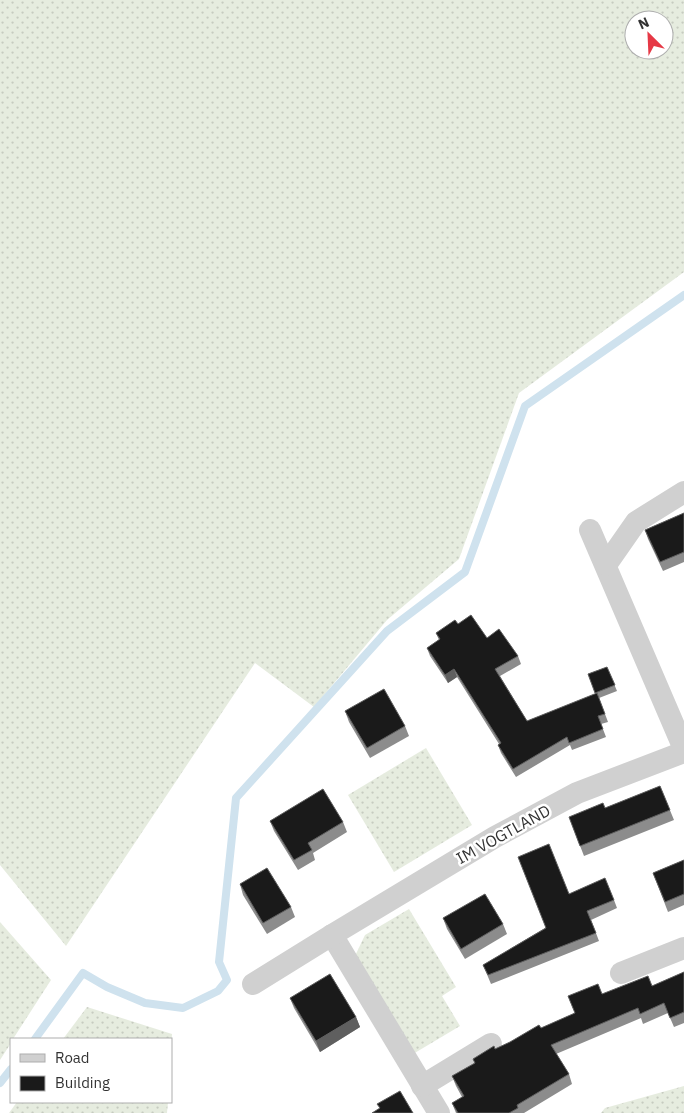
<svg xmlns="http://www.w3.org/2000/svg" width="684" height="1113" viewBox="0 0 684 1113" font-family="'IBM Plex Sans',sans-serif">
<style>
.grass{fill:url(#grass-dots);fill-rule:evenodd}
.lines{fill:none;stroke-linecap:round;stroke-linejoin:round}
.stream{stroke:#cfe2ee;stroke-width:8}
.minor{stroke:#d0d0d0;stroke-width:22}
.wall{fill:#8c8c8c}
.shaded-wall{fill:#5f5f5f}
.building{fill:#1a1a1a;stroke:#5f5f5f}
.labels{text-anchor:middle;stroke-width:5;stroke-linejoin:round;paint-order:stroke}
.street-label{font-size:16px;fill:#333;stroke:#fff}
</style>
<defs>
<pattern id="grass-dots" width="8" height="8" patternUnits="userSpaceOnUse" patternTransform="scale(1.25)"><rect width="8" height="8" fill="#e6ecdf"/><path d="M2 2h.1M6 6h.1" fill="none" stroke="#c6cbc0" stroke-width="1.8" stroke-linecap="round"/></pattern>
</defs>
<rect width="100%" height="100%" fill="#fff"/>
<g class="grass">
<path d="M 0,0 L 684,0 L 684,272 L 519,393 L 459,559 L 387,620 L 314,707 L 255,663 L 66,946 L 0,865 ZM 634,20 L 664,20 L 664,50 L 634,50 Z"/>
<path d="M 426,748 L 472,825 L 394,872 L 348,795 Z"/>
<path d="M 409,909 L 456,987 L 442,996 L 460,1026 L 413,1054 L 355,956 L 365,935 Z"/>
<path d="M 0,922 L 51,980 L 13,1039 L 11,1039 L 11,1043 L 0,1060 Z"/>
<path d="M 87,1007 L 172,1034 L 171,1051 L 171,1039 L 63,1039 Z"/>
<path d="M 684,1086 L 684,1113 L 601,1113 L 605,1108 Z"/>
<path d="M 17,1102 L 168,1102 L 167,1113 L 9,1113 Z"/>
</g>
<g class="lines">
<g class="stream">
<path d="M 35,1039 L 83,973 L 107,987 L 145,1003 L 183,1008 L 218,991 L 227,980 L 219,962 L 236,798 L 387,631 L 465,572 L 525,406 L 684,295"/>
<path d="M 0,1083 L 11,1069"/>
</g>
<g class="minor">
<path d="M 590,530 L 684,749"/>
<path d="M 606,565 L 636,522 L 684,492"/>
<path d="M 332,935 L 439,1113"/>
<path d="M 621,973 L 684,948"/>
<path d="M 253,984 L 332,935 L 495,837 L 577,793 L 684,752"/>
<path d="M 422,1086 L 491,1044"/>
</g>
</g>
<g class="wall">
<path d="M 684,513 L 684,562 L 663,571 L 648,539 L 645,530 Z"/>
<path d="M 458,624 L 487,638 L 518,656 L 521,664 L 500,676 L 527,721 L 596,694 L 588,674 L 607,667 L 617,691 L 599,698 L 608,722 L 601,724 L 606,737 L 572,750 L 570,745 L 516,777 L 501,753 L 498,745 L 499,744 L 457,677 L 448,683 L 430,656 L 427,648 L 439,640 L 436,633 Z"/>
<path d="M 345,711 L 405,726 L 409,736 L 370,758 L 349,722 Z"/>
<path d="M 660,786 L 674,820 L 584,856 L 569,817 L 605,808 Z"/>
<path d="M 270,821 L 343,822 L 347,832 L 313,853 L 315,860 L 298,870 L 274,831 Z"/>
<path d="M 684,860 L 684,905 L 668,912 L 653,873 Z"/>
<path d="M 240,884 L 291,907 L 295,917 L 267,934 L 243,895 Z"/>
<path d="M 569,894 L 614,900 L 617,908 L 591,920 L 599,941 L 491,984 L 483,965 L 545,928 Z"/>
<path d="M 443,918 L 503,924 L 507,934 L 465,959 L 447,929 Z"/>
<path d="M 684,972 L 684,1023 L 674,1027 L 668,1013 L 643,1024 L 641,1018 L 556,1054 L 569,1074 L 572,1084 L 524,1113 L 456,1113 L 452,1103 L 462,1097 L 456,1086 L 452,1076 L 475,1064 L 473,1059 L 575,1013 L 568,996 L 602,994 L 652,986 Z"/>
<path d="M 290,998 L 356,1017 L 360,1027 L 320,1052 L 294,1008 Z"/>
</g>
<g class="shaded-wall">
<path d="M 454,669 L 457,677 L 448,683 L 445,675 Z"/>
<path d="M 356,1017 L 360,1027 L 320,1052 L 316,1041 Z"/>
</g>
<g class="building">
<path d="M 684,513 L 684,552 L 660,562 L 645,530 Z"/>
<path d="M 471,615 L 487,638 L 499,629 L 518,656 L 495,669 L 527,721 L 597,693 L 605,714 L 598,716 L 603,729 L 569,743 L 567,737 L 513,769 L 498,745 L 501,743 L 454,669 L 445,675 L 427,648 L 440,639 L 436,633 L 455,620 L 458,624 Z"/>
<path d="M 607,667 L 615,685 L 595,693 L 588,674 Z"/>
<path d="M 384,689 L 405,726 L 367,748 L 345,711 Z"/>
<path d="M 660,786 L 670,810 L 580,846 L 569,817 L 603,803 L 605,808 Z"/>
<path d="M 323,789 L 343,822 L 308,843 L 312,850 L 294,860 L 270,821 Z"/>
<path d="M 549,844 L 569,894 L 605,878 L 614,900 L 587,911 L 596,933 L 488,975 L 483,965 L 546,928 L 518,857 Z"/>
<path d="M 684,860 L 684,894 L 665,902 L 653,873 Z"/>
<path d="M 267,868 L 291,907 L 263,923 L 240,884 Z"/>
<path d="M 485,894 L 503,924 L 461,949 L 443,918 Z"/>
<path d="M 684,972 L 684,1012 L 670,1018 L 664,1003 L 640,1014 L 638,1008 L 551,1045 L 569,1074 L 517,1105 L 518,1108 L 509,1113 L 458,1113 L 452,1103 L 464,1096 L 452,1076 L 475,1063 L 473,1059 L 494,1046 L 495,1049 L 510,1042 L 539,1025 L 541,1028 L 575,1013 L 568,996 L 598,984 L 602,994 L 648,976 L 652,986 Z"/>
<path d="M 330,974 L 356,1017 L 316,1041 L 290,998 Z"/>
<path d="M 400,1091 L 413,1113 L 372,1113 L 380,1108 L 377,1104 Z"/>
</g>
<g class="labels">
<g class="street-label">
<text transform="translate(503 834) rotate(-29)" y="6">IM VOGTLAND</text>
</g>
</g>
<rect x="10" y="1038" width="162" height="65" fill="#ffffff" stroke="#adadad"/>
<rect x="20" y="1054" width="25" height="8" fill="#d0d0d0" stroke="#adadad"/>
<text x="55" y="1063" font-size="15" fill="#333333">Road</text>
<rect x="20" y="1076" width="25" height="15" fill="#1a1a1a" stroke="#adadad"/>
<text x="55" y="1088" font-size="15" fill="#333333">Building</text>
<g transform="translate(649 35) rotate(336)"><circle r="24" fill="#ffffff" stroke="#adadad"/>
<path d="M0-4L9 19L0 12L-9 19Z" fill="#e63946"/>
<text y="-8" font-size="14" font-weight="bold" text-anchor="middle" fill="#333333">N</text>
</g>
</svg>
